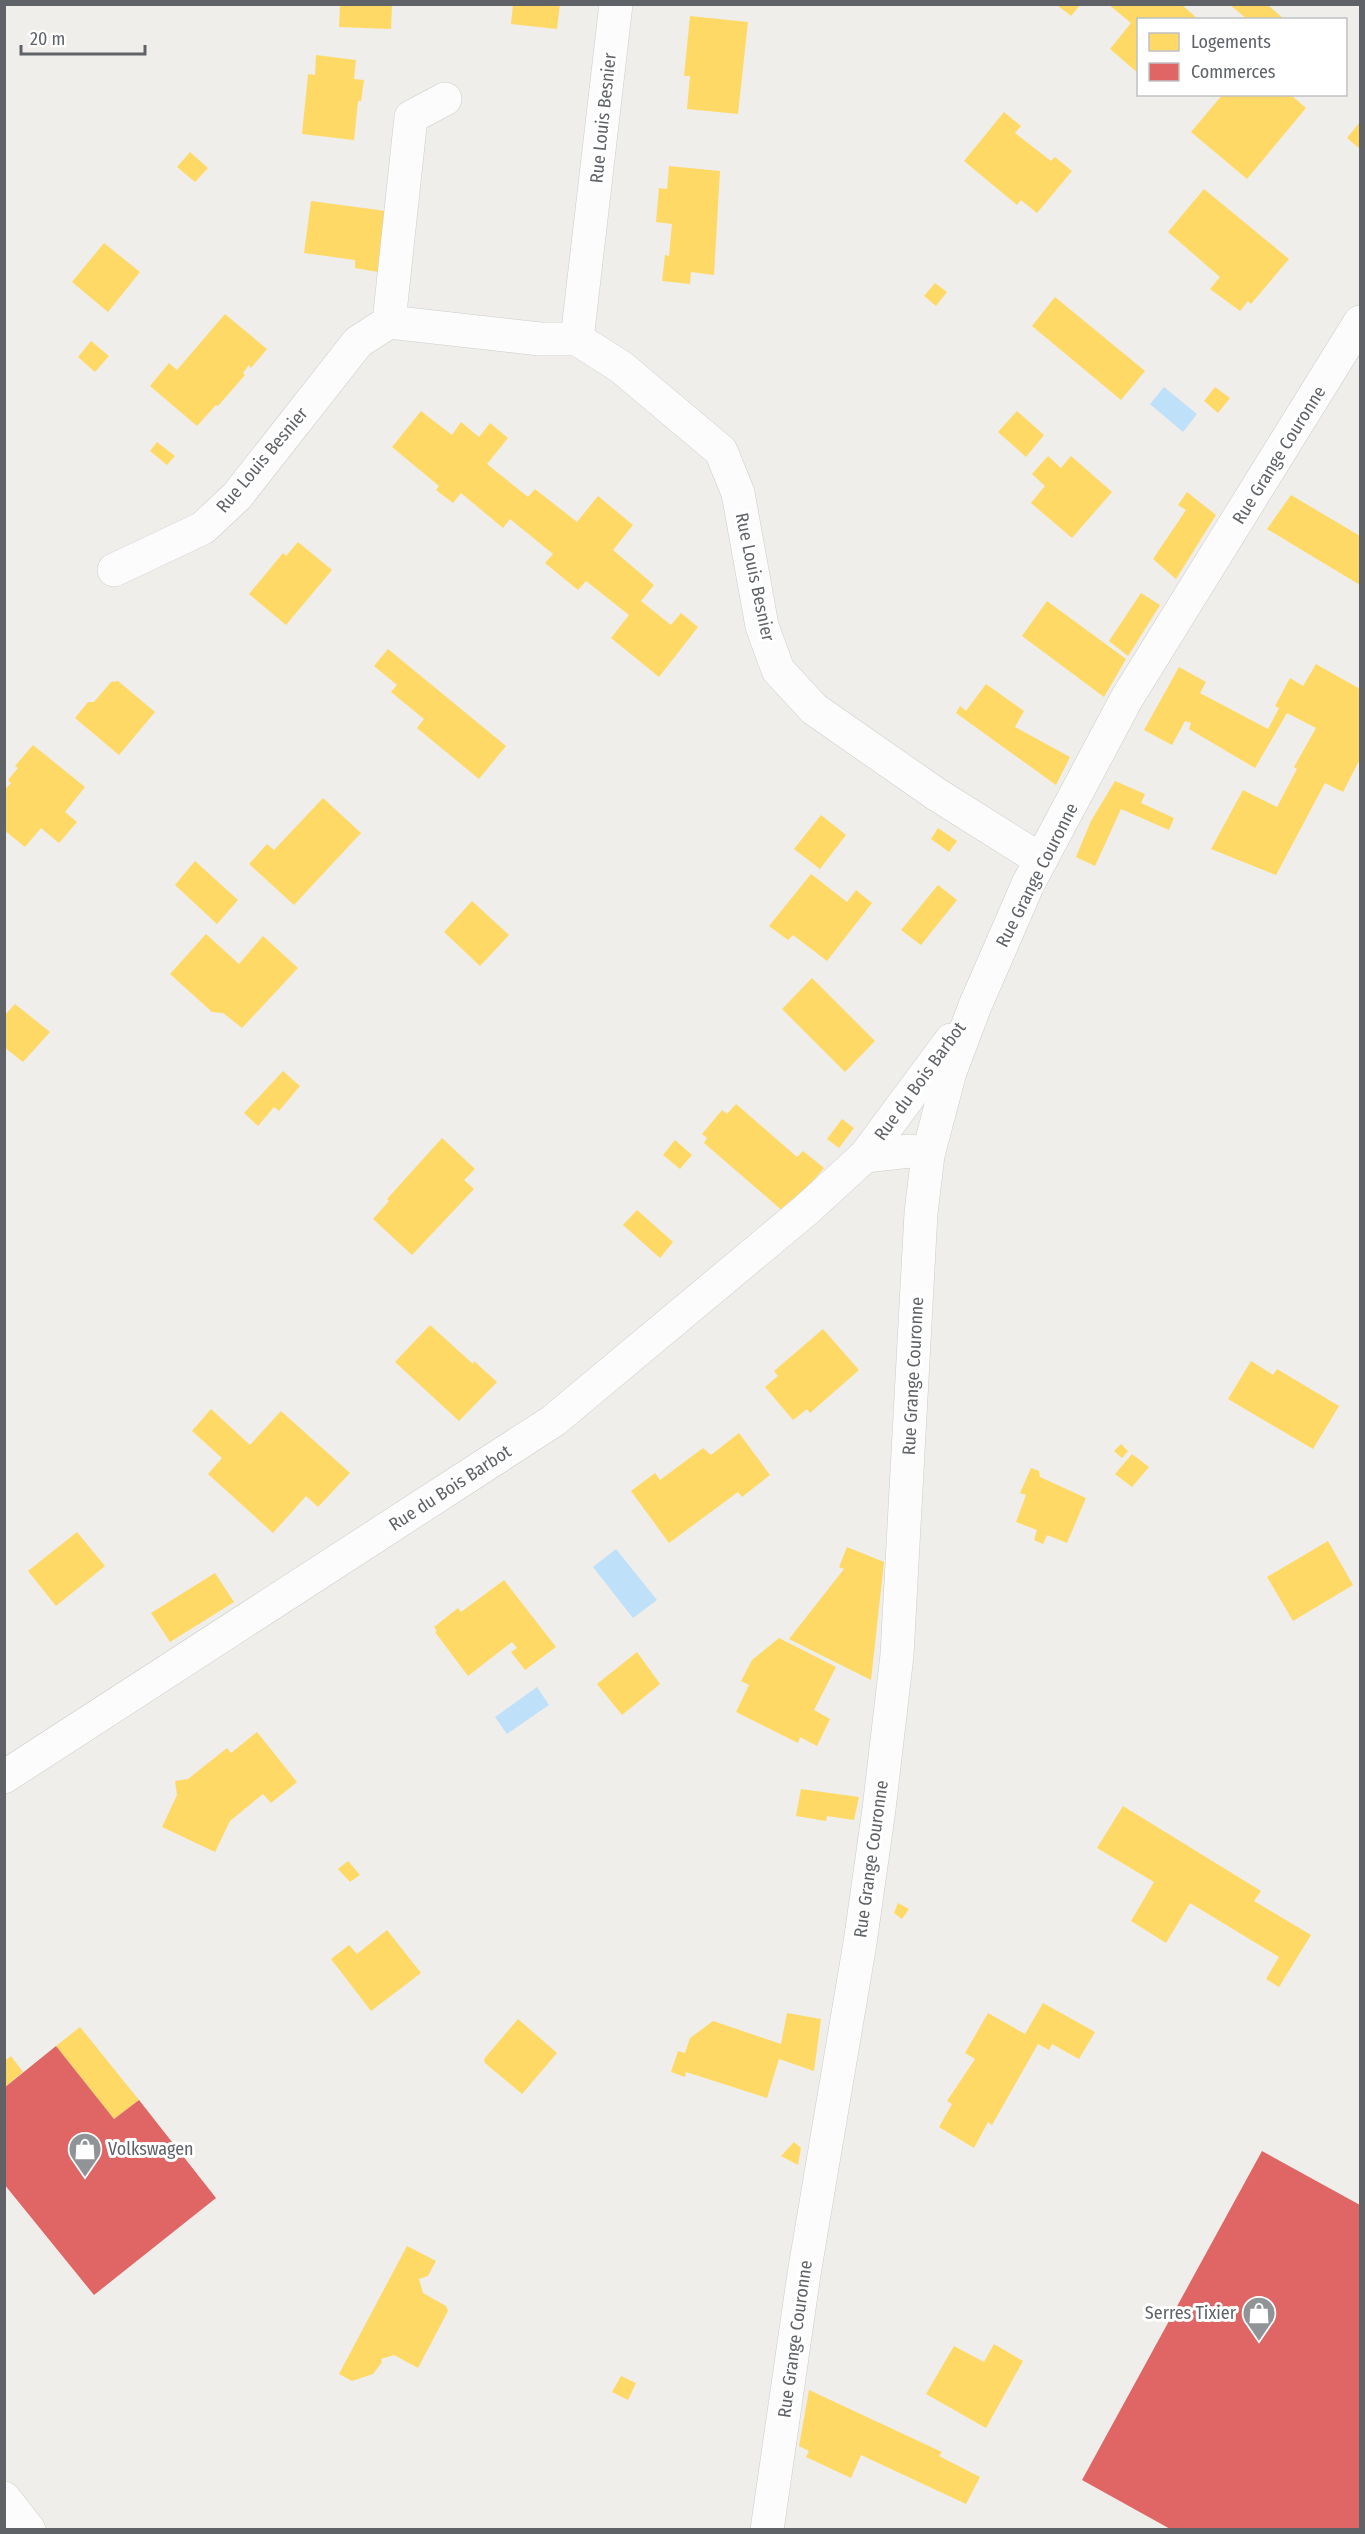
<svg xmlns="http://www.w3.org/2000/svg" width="1365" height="2534" viewBox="0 0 1365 2534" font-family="'Fira Sans Condensed',sans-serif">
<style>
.water{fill:#bfe0f9}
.homes{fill:#ffd966}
.shops{fill:#e06666}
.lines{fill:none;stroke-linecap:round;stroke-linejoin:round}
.minor-casing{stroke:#cbcccc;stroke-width:34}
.tertiary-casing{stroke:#cbcccc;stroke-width:34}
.minor{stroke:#fdfcfc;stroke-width:33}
.tertiary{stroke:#fdfcfc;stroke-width:33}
.labels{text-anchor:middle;stroke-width:6;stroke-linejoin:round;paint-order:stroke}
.street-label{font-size:18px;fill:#5f6368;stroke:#fff}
.poi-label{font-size:18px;fill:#5f6368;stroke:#fff;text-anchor:start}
</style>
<rect width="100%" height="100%" fill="#efeeea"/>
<g class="water">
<path d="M 1164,387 L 1197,414 L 1183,432 L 1150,404 Z"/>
<path d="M 616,1549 L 657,1600 L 633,1618 L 593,1567 Z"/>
<path d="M 537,1687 L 549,1705 L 507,1734 L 495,1717 Z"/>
</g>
<g class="homes">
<path d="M 340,4 L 392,4 L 391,29 L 339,27 Z"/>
<path d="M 513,4 L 560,4 L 557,29 L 511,24 Z"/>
<path d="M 1108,4 L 1181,4 L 1199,20 L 1138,20 L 1138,73 L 1110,49 L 1131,23 Z"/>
<path d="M 1229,4 L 1267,4 L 1285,20 L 1248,20 Z"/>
<path d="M 1057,5 L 1080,5 L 1071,16 Z"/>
<path d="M 690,16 L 748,22 L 738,114 L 687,109 L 690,76 L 684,76 Z"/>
<path d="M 316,55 L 356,60 L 354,79 L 364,80 L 361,101 L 358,101 L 354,140 L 302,134 L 308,74 L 315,75 Z"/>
<path d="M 1223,94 L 1290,94 L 1306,108 L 1247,179 L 1191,132 Z"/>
<path d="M 1004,112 L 1021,126 L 1015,133 L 1051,161 L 1055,157 L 1072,171 L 1037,213 L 1021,200 L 1017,205 L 964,161 Z"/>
<path d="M 1359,123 L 1360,125 L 1360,149 L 1347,138 Z"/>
<path d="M 190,152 L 208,168 L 195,182 L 177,167 Z"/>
<path d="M 669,166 L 720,171 L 714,275 L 691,272 L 690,284 L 662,281 L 665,255 L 669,256 L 672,224 L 656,222 L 659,188 L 667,189 Z"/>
<path d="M 1204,189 L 1289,259 L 1251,304 L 1248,301 L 1240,311 L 1210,289 L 1220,277 L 1168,232 Z"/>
<path d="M 311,201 L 386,211 L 378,272 L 355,268 L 355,260 L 304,253 Z"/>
<path d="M 104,243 L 140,272 L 108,312 L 72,282 Z"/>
<path d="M 935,283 L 947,292 L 936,306 L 924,296 Z"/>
<path d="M 1055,297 L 1145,371 L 1121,400 L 1032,326 Z"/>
<path d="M 225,314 L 267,349 L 251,368 L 249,365 L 243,373 L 245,375 L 218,406 L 216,405 L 197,426 L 150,386 L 169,363 L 177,370 Z"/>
<path d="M 91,341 L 109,356 L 95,372 L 78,357 Z"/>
<path d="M 1215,387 L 1230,398 L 1218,413 L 1204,401 Z"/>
<path d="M 421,411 L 452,435 L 461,422 L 479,437 L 490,423 L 508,438 L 487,464 L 528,497 L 535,489 L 577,522 L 598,496 L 633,525 L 613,550 L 654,585 L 641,601 L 671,625 L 681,613 L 698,627 L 659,677 L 611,638 L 629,615 L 586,581 L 578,590 L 545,563 L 553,554 L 510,519 L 503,528 L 461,493 L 453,503 L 436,490 L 439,486 L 392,447 Z"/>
<path d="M 1017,411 L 1044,435 L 1026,457 L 998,432 Z"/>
<path d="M 157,442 L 175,456 L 167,465 L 150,451 Z"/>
<path d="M 1048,456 L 1061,468 L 1071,456 L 1112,492 L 1072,538 L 1031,503 L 1045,486 L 1032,474 Z"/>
<path d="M 1187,492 L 1216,515 L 1176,579 L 1153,559 L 1186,510 L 1178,505 Z"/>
<path d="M 1291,495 L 1360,536 L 1360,585 L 1267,529 Z"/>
<path d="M 298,542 L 332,570 L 286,625 L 249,594 L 283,553 L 286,556 Z"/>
<path d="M 1141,593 L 1160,605 L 1128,656 L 1109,641 Z"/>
<path d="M 1047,601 L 1126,659 L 1104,697 L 1022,636 Z"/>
<path d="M 388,649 L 506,746 L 479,779 L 417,728 L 424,719 L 391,692 L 397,685 L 374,666 Z"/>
<path d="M 1316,664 L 1360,689 L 1360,759 L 1343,792 L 1325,783 L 1276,875 L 1211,849 L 1243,790 L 1277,807 L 1297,769 L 1294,767 L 1316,728 L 1287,713 L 1255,768 L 1189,729 L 1191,723 L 1185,721 L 1172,745 L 1144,730 L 1179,667 L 1206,682 L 1200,693 L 1268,729 L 1279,708 L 1275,706 L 1290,678 L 1303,686 Z"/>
<path d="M 118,681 L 155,712 L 119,755 L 75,718 L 88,702 L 94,702 L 111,682 Z"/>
<path d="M 986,684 L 1024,711 L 1015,727 L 1070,757 L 1056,785 L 956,713 L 960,706 L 966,711 Z"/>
<path d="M 33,745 L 85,787 L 65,812 L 77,822 L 59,843 L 41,828 L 25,847 L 4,830 L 4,791 L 11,783 L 8,780 L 18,768 L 15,766 Z"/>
<path d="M 1115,781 L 1145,794 L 1141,803 L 1174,818 L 1169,830 L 1121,809 L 1095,866 L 1076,857 L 1091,821 Z"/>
<path d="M 323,798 L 361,833 L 294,905 L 249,864 L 267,844 L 274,850 Z"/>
<path d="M 821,815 L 846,835 L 820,869 L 794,849 Z"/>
<path d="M 938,828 L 957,841 L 949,852 L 931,839 Z"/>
<path d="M 195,861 L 238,900 L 217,924 L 175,885 Z"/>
<path d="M 811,874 L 847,902 L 856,890 L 872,903 L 827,961 L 793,935 L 788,940 L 769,926 Z"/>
<path d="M 938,885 L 957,900 L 921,945 L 901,930 Z"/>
<path d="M 472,901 L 509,935 L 480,966 L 444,932 Z"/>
<path d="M 206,934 L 239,964 L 263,936 L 298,968 L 242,1028 L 223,1013 L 212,1012 L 170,974 Z"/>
<path d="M 812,978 L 875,1041 L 845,1072 L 782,1009 Z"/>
<path d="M 15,1004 L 50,1032 L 23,1062 L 4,1047 L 4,1016 Z"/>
<path d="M 283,1071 L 300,1086 L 279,1111 L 274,1107 L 258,1126 L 244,1113 Z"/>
<path d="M 736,1104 L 797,1157 L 803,1151 L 824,1168 L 785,1213 L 704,1143 L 707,1138 L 702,1134 L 722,1110 L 727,1114 Z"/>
<path d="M 842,1119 L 854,1128 L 839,1148 L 827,1139 Z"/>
<path d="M 442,1138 L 475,1169 L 464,1180 L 474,1189 L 412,1255 L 373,1219 L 389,1201 L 387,1199 Z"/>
<path d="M 675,1140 L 692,1155 L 680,1169 L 663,1155 Z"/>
<path d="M 637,1210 L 673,1242 L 660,1258 L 623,1225 Z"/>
<path d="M 430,1325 L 473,1364 L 474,1361 L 497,1382 L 459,1421 L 395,1362 Z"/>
<path d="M 823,1329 L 859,1370 L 810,1413 L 807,1409 L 793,1420 L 765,1387 L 778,1376 L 774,1371 Z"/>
<path d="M 1251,1361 L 1273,1375 L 1277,1369 L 1339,1406 L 1313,1449 L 1228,1399 Z"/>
<path d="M 211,1409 L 250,1445 L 281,1411 L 350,1473 L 318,1507 L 306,1496 L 273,1533 L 208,1474 L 222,1458 L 192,1431 Z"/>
<path d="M 739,1433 L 770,1475 L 742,1497 L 738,1492 L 669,1543 L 631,1491 L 655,1473 L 660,1480 L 703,1448 L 711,1455 Z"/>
<path d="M 1121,1444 L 1128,1451 L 1122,1458 L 1114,1451 Z"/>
<path d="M 1132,1454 L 1149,1467 L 1132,1487 L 1115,1474 Z"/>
<path d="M 1031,1468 L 1039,1471 L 1040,1477 L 1086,1498 L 1067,1543 L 1047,1535 L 1043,1544 L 1034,1540 L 1037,1530 L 1016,1522 L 1026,1495 L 1020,1493 Z"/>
<path d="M 77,1532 L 105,1566 L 56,1606 L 28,1571 Z"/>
<path d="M 1328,1541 L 1353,1585 L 1293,1621 L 1267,1577 Z"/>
<path d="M 847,1547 L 884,1562 L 871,1680 L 789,1639 L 844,1569 L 839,1567 Z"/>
<path d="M 215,1573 L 234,1602 L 170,1642 L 151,1613 Z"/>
<path d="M 504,1580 L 556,1647 L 525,1670 L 511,1652 L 517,1648 L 512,1642 L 468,1676 L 435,1632 L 437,1631 L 434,1627 L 458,1608 L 461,1612 Z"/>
<path d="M 779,1638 L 836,1667 L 814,1710 L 830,1719 L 817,1746 L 800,1737 L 798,1743 L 736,1712 L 749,1685 L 741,1681 L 752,1660 Z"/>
<path d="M 637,1652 L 660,1684 L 622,1715 L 597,1684 Z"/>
<path d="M 257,1732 L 297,1782 L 271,1803 L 263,1794 L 230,1821 L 215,1852 L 162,1827 L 177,1795 L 175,1781 L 188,1779 L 227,1748 L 231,1753 Z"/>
<path d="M 801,1789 L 859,1797 L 854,1820 L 827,1816 L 826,1821 L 796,1816 Z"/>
<path d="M 1123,1806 L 1261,1891 L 1254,1901 L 1311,1935 L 1279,1987 L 1266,1979 L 1279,1957 L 1190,1903 L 1166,1943 L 1131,1921 L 1154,1882 L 1097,1848 Z"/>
<path d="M 348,1861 L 360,1875 L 350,1882 L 338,1869 Z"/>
<path d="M 898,1903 L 909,1909 L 902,1919 L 894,1913 Z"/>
<path d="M 387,1930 L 421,1973 L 371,2011 L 331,1959 L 349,1945 L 357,1954 Z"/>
<path d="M 1043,2003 L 1095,2032 L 1079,2059 L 1052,2044 L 1049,2050 L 1038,2044 L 992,2125 L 988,2122 L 974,2148 L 939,2127 L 952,2104 L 947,2101 L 975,2059 L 965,2053 L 988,2013 L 1025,2034 Z"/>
<path d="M 787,2013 L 821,2019 L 814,2071 L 779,2059 L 767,2098 L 686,2072 L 685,2077 L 671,2072 L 678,2051 L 685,2053 L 690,2038 L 713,2021 L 781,2044 Z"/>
<path d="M 518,2019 L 557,2053 L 522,2094 L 485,2063 L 484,2059 Z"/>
<path d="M 80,2027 L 139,2100 L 114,2119 L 56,2046 Z"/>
<path d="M 11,2056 L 23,2072 L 4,2088 L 4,2061 Z"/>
<path d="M 794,2142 L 801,2148 L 798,2165 L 781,2156 Z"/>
<path d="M 407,2246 L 436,2261 L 428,2276 L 419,2279 L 423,2293 L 446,2306 L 448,2311 L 418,2368 L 394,2355 L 381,2359 L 382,2362 L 373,2374 L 352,2381 L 339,2374 Z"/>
<path d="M 994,2344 L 1023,2361 L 986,2428 L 926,2394 L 954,2346 L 984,2362 Z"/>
<path d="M 621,2376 L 636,2383 L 628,2400 L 612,2392 Z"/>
<path d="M 809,2390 L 942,2452 L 939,2456 L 980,2477 L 966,2504 L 861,2455 L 851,2478 L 806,2457 L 809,2451 L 799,2446 Z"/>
</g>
<g class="shops">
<path d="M 56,2046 L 114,2119 L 139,2100 L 216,2198 L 94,2295 L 4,2184 L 4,2088 Z"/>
<path d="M 1262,2151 L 1360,2205 L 1360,2530 L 1172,2530 L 1082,2480 Z"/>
</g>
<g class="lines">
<g class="minor-casing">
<g id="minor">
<path d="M 389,322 L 411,117 L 445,99"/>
<path d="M 577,339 L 616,4"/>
<path d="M 114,570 L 203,528 L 237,496 L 358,342 L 389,322 L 540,339 L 577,339 L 621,367 L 721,451 L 738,493 L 762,626 L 778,670 L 814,709 L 936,794 L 1041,860"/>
<path d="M 865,1156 L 910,1151 L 928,1155"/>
<path d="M 4,1777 L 553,1421 L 806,1210 L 865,1156 L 951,1040"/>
<path d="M 767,2530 L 804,2274 L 860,1943 L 879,1809 L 897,1655 L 921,1213 L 928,1155 L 950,1072 L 975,1006 L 1028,884 L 1127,698 L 1360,322"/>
</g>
</g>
<g class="tertiary-casing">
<path id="tertiary" d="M 4,2498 L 29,2530"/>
</g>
<use href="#minor" class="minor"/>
<use href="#tertiary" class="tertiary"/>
</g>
<defs>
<g id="shop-pin" transform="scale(1.725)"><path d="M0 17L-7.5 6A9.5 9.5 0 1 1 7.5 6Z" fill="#919496" stroke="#fff"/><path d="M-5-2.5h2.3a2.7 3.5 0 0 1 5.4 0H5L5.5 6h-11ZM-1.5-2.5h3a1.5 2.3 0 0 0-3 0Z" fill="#fff"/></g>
</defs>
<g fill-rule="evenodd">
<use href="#shop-pin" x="85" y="2149"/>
<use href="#shop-pin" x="1259" y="2313"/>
</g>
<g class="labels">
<g class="street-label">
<text transform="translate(603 118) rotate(-84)" y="6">Rue Louis Besnier</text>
<text transform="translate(1279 455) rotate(-58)" y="6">Rue Grange Couronne</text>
<text transform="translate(262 460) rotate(-50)" y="6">Rue Louis Besnier</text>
<text transform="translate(755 577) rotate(78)" y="6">Rue Louis Besnier</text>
<text transform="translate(1037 875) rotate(-63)" y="6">Rue Grange Couronne</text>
<text transform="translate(920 1081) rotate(-54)" y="6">Rue du Bois Barbot</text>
<text transform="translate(913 1376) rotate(-87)" y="6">Rue Grange Couronne</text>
<text transform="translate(450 1488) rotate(-33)" y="6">Rue du Bois Barbot</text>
<text transform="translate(871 1859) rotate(-82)" y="6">Rue Grange Couronne</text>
<text transform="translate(795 2339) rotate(-82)" y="6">Rue Grange Couronne</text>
</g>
<g class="poi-label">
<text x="108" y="2155">Volkswagen</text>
<text x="1236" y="2319" text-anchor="end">Serres Tixier</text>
</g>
</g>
<rect width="1365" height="2534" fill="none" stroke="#5f6368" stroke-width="12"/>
<rect x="1137" y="18" width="210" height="78" fill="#ffffff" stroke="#bfc1c3" stroke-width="1.5"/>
<rect x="1149" y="33" width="30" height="18" fill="#ffd966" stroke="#bfc1c3" stroke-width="1.5"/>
<text x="1191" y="48" font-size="18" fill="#5f6368">Logements</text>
<rect x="1149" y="63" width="30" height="18" fill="#e06666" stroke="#bfc1c3" stroke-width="1.5"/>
<text x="1191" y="78" font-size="18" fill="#5f6368">Commerces</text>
<path d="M21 45v9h124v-9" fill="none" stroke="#5f6368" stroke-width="3"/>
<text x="30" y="45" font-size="18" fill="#5f6368" stroke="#ffffff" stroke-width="4.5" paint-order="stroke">20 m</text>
</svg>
